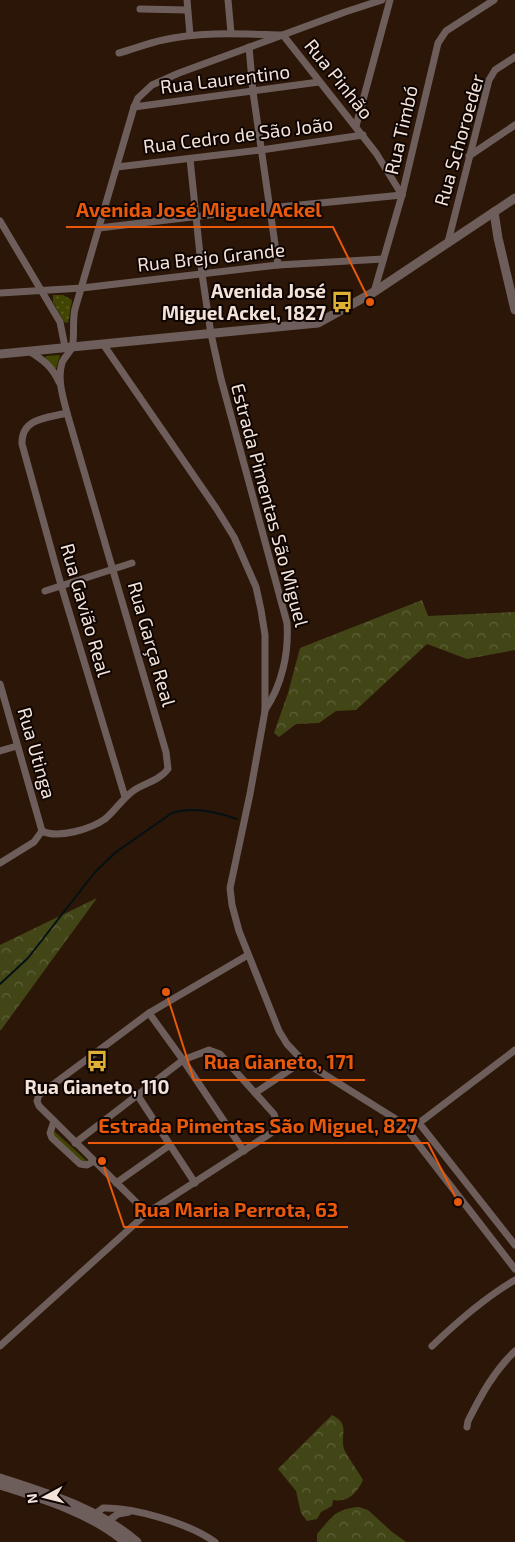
<svg xmlns="http://www.w3.org/2000/svg" width="515" height="1542" viewBox="0 0 515 1542" font-family="'Exo 2',sans-serif">
<style>
.grass{fill:url(#grass-tufts)}
.forest{fill:url(#forest-crowns)}
.park{fill:url(#park-dots)}
.lines{fill:none;stroke-linecap:round;stroke-linejoin:round}
.stream{stroke:#031114;stroke-width:2}
.minor{stroke:#6d5e5b;stroke-width:7}
.tertiary{stroke:#6d5e5b;stroke-width:9}
.labels{text-anchor:middle;stroke-width:4;stroke-linejoin:round;paint-order:stroke}
.street-label{font-size:19px;fill:#f3e3da;stroke:#0e0502}
.poi-label{font-size:19px;font-weight:bold;fill:#f3e3da;stroke:#0e0502;text-anchor:end}
.leader{fill:none;stroke:#e8590c;stroke-width:2}
.callout-dot{fill:#e8590c;stroke:#0e0502;stroke-width:2}
.callout-label{font-size:20px;text-anchor:middle;font-weight:bold;fill:#e8590c;stroke:#0e0502;stroke-width:4;stroke-linejoin:round;paint-order:stroke}
</style>
<defs>
<pattern id="grass-tufts" width="24" height="20" patternUnits="userSpaceOnUse" patternTransform="scale(1.25)"><rect width="24" height="20" fill="#414502"/><path d="M3 7l-1-3M5 7V3M7 7l1-3M15 17l-1-3M17 17v-4M19 17l1-3" fill="none" stroke="#5d6026"/></pattern>
<pattern id="forest-crowns" width="20" height="18" patternUnits="userSpaceOnUse" patternTransform="scale(1.25)"><rect width="20" height="18" fill="#424617"/><path d="M2 6a3 3 0 1 1 6 0M12 15a3 3 0 1 1 6 0" fill="none" stroke="#5e6138"/></pattern>
<pattern id="park-dots" width="8" height="8" patternUnits="userSpaceOnUse" patternTransform="scale(1.25)"><rect width="8" height="8" fill="#414502"/><path d="M2 2h.1M6 6h.1" fill="none" stroke="#5d6026" stroke-width="1.8" stroke-linecap="round"/></pattern>
</defs>
<rect width="100%" height="100%" fill="#2c1608"/>
<g class="grass">
<path d="M 60,355 L 56,369 L 45,358 L 46,356 Z"/>
<path d="M 52,1129 L 88,1162 L 83,1163 L 53,1136 Z"/>
</g>
<g class="forest">
<path d="M 422,600 L 428,616 L 515,612 L 515,650 L 467,659 L 427,644 L 356,710 L 336,711 L 319,723 L 296,724 L 279,737 L 274,733 L 288,693 L 300,648 Z"/>
<path d="M 97,898 L 1,1030 L 0,1030 L 0,945 Z"/>
<path d="M 332,1415 C 353,1425 337,1438 346,1453 C 351,1462 358,1471 363,1480 C 357,1493 348,1503 333,1500 L 332,1506 L 321,1512 L 317,1519 L 307,1521 L 301,1513 L 296,1491 L 278,1469 Z"/>
<path d="M 359,1507 L 368,1510 L 391,1531 L 406,1542 L 317,1542 L 317,1534 C 332,1517 335,1509 359,1507 Z"/>
</g>
<path class="park" d="M 53,295 L 63,295 L 72,300 L 68,323 L 64,322 L 53,302 Z"/>
<g class="lines">
<path class="stream" d="M 0,984 L 28,958 L 95,872 L 116,852 L 172,813 C 193,806 217,812 237,819"/>
<g class="minor">
<path d="M 187,0 L 190,35"/>
<path d="M 228,0 L 231,33"/>
<path d="M 140,9 L 187,10"/>
<path d="M 249,47 L 253,92 L 278,265"/>
<path d="M 119,53 C 134,49 148,43 163,40 C 202,31 243,34 283,35 L 376,153 L 402,195"/>
<path d="M 134,107 L 319,82"/>
<path d="M 356,126 L 390,0"/>
<path d="M 469,156 L 515,125"/>
<path d="M 190,159 L 202,274 L 211,334 L 221,379 L 287,623 C 289,653 282,685 265,710"/>
<path d="M 117,167 L 261,150 L 363,135"/>
<path d="M 0,221 L 60,322 L 65,347"/>
<path d="M 99,228 L 269,208 L 402,195"/>
<path d="M 448,242 L 489,80 L 495,70 L 515,57"/>
<path d="M 374,292 L 402,195 L 438,43 L 446,31 L 494,0"/>
<path d="M 0,293 L 82,288 L 278,265 L 383,259"/>
<path d="M 103,344 L 216,508 L 234,537 L 256,587 L 261,610 L 265,635 L 265,711 L 250,794 L 230,888 L 232,905 L 239,931 L 279,1031 L 287,1044 L 303,1061 L 402,1123 L 515,1269"/>
<path d="M 29,351 C 43,360 52,366 59,382"/>
<path d="M 67,413 C 47,418 21,418 22,444 L 61,585 L 125,797"/>
<path d="M 45,591 L 132,563"/>
<path d="M 0,684 L 42,831"/>
<path d="M 0,751 L 17,746"/>
<path d="M 42,831 C 58,839 91,829 105,819 C 115,811 122,799 133,791 C 144,783 159,781 168,769 L 166,752 L 67,413 C 63,397 57,379 62,363 C 64,357 70,353 72,347 C 75,341 72,319 75,309 L 134,107 L 138,98 L 152,85 L 179,73 L 345,12 L 382,0"/>
<path d="M 0,863 L 34,842 L 42,831"/>
<path d="M 149,1013 L 183,1060 L 244,1151"/>
<path d="M 255,1093 L 303,1061"/>
<path d="M 138,1096 L 195,1183"/>
<path d="M 54,1121 L 50,1133 L 52,1138 L 80,1164 L 87,1165 L 94,1161"/>
<path d="M 419,1123 L 515,1245"/>
<path d="M 419,1123 L 515,1050"/>
<path d="M 116,1183 L 170,1145"/>
<path d="M 147,1213 L 39,1106 L 37,1101 L 39,1095 L 149,1013 L 248,955"/>
<path d="M 0,1346 L 147,1213 L 271,1133 L 277,1124 L 274,1114 L 220,1054 L 209,1050 L 183,1060 L 75,1143"/>
<path d="M 432,1346 C 458,1321 484,1298 515,1280"/>
<path d="M 467,1427 L 468,1421 C 481,1395 494,1371 515,1351"/>
<path d="M 93,1517 L 95,1514 L 103,1508 C 134,1507 190,1524 215,1542"/>
<path d="M 105,1523 L 118,1514 L 129,1512"/>
</g>
<g class="tertiary">
<path d="M 494,212 L 498,238 L 515,310"/>
<path d="M 0,354 L 318,323 L 374,292 L 515,198"/>
<path d="M 0,1478 C 48,1494 98,1508 137,1542"/>
<path d="M 0,1485 C 42,1498 91,1513 125,1542"/>
</g>
</g>
<defs>
<g id="bus-bare" transform="scale(1.725)"><path d="M-5-6H5V4H4V6H2V4H-2V6H-4V4H-5ZM-3.5-4V0h7V-4ZM-3.5 1.2v1.5H-2V1.2ZM2 1.2v1.5H3.5V1.2Z" fill="#dfb034" stroke="#0e0502" stroke-width="2.5" paint-order="stroke"/></g>
</defs>
<g fill-rule="evenodd">
<use href="#bus-bare" x="342" y="302"/>
<use href="#bus-bare" x="97" y="1061"/>
</g>
<g class="labels">
<g class="street-label">
<text transform="translate(225 79) rotate(-7)" y="7">Rua Laurentino</text>
<text transform="translate(339 79) rotate(51)" y="7">Rua Pinhão</text>
<text transform="translate(401 130) rotate(-77)" y="7">Rua Timbó</text>
<text transform="translate(238 135) rotate(-7)" y="7">Rua Cedro de São João</text>
<text transform="translate(459 140) rotate(-74)" y="7">Rua Schoroeder</text>
<text transform="translate(211 257) rotate(-6)" y="7">Rua Brejo Grande</text>
<text transform="translate(270 505) rotate(75)" y="7">Estrada Pimentas São Miguel</text>
<text transform="translate(86 610) rotate(74)" y="7">Rua Gavião Real</text>
<text transform="translate(152 644) rotate(74)" y="7">Rua Garça Real</text>
<text transform="translate(37 753) rotate(74)" y="7">Rua Utinga</text>
</g>
<g class="poi-label">
<text x="326" y="298">Avenida José<tspan x="326" dy="22">Miguel Ackel, 1827</tspan></text>
<text x="97" y="1094" text-anchor="middle">Rua Gianeto, 110</text>
</g>
</g>
<path class="leader" d="M370 302L333 227H66M166 992L194 1080H365M458 1202L428 1143H88M102 1161L124 1227H348"/>
<g class="callout-dot">
<circle cx="370" cy="302" r="5"/>
<circle cx="166" cy="992" r="5"/>
<circle cx="458" cy="1202" r="5"/>
<circle cx="102" cy="1161" r="5"/>
</g>
<g class="callout-label">
<text x="199" y="217">Avenida José Miguel Ackel</text>
<text x="279" y="1069">Rua Gianeto, 171</text>
<text x="258" y="1133">Estrada Pimentas São Miguel, 827</text>
<text x="236" y="1217">Rua Maria Perrota, 63</text>
</g>
<g transform="translate(45 1497) rotate(263)" stroke="#0e0502" stroke-width="4" paint-order="stroke">
<path d="M0-4L9 19L0 12L-9 19Z" fill="#f3e3da"/>
<text y="-8" font-size="14" font-weight="bold" text-anchor="middle" fill="#f3e3da">N</text>
</g>
</svg>
